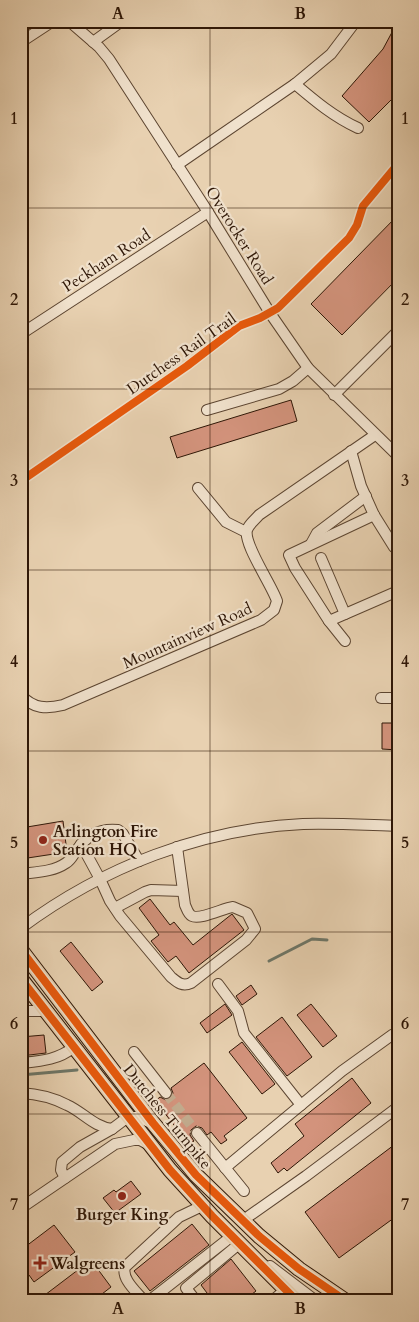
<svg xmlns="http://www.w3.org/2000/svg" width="419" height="1322" viewBox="0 0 419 1322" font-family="Cardo,serif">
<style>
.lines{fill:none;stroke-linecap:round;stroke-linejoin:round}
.stream{stroke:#6d7769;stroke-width:3}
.building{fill:#d3937c;stroke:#2e1606}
.minor-tunnel{stroke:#c3ac8f;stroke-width:10;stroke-dasharray:10 5;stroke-linecap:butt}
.minor-casing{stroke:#5c4531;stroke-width:12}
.highway-casing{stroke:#2e1606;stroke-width:16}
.minor{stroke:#f0e1cc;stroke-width:10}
.highway{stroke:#e8d1b1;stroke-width:14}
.cycleway-casing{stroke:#f0e1cc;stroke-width:11}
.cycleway{stroke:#e8590c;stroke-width:8}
.grid{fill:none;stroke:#2e1606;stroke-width:1;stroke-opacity:0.55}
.poi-dot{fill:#8f2418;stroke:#f0e1cc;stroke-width:2}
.labels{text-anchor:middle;stroke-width:4.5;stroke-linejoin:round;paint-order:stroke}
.street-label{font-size:16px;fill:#2e1606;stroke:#f0e1cc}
.poi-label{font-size:16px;font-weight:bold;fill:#2e1606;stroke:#f0e1cc;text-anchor:start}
.neatline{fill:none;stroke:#2e1606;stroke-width:2}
.grid-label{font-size:16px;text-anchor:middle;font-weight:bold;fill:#2e1606}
</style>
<rect width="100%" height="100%" fill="#e8d1b1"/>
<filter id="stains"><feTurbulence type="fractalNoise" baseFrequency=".004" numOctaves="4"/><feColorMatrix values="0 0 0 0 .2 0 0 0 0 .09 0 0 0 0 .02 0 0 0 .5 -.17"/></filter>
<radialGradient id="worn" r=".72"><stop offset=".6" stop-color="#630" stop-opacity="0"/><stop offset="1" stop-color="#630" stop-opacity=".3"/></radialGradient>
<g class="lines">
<g class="stream">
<path d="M 269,961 L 312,939 L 327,940"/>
<path d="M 21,1075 L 77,1070"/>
</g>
</g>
<g class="building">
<path d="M 398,21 L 398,93 L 369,122 L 342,96 L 383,49 Z"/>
<path d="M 398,215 L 398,278 L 342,335 L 311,304 Z"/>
<path d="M 291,400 L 297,421 L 177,458 L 170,437 Z"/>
<path d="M 382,723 L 398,723 L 398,750 L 382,749 Z"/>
<path d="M 63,821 L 67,852 L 21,859 L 21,828 Z"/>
<path d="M 150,899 L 170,925 L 174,922 L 193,945 L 232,914 L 244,930 L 189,973 L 176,956 L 168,962 L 151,941 L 159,935 L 139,908 Z"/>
<path d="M 71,942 L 103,982 L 92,991 L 60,951 Z"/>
<path d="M 251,985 L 257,994 L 242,1005 L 236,996 Z"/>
<path d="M 225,1004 L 232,1015 L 207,1033 L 200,1023 Z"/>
<path d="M 311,1004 L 337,1036 L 323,1047 L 297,1015 Z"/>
<path d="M 282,1017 L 312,1057 L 287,1076 L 256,1037 Z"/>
<path d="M 44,1035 L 46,1053 L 21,1056 L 21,1037 Z"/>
<path d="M 242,1042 L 275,1084 L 262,1094 L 229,1052 Z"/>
<path d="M 204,1063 L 247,1118 L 224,1136 L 227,1140 L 221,1144 L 211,1132 L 207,1135 L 202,1128 L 196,1126 L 191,1130 L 190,1135 L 194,1141 L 189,1144 L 163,1111 L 161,1113 L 153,1103 L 160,1097 L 166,1100 L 171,1098 L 173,1093 L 171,1088 Z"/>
<path d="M 352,1078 L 371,1103 L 287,1171 L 284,1168 L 278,1173 L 271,1163 L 304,1136 L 295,1124 Z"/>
<path d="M 398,1142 L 398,1215 L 339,1258 L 305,1212 Z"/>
<path d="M 131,1181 L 141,1194 L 115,1213 L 103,1198 L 114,1190 L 116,1192 Z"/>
<path d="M 192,1224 L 209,1245 L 150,1291 L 134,1271 Z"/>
<path d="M 54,1225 L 75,1252 L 34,1282 L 29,1275 L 21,1280 L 21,1250 Z"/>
<path d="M 231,1259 L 256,1291 L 243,1301 L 213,1301 L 201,1285 Z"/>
<path d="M 91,1260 L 111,1287 L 93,1301 L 37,1301 Z"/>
</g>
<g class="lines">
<path class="minor-tunnel" d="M 166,1093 L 197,1133"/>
<g class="minor-casing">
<g id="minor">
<path d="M 69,21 L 99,47 L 109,59 L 208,212 L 270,313 L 308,368 L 398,456"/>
<path d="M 21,42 L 53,21"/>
<path d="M 93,42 L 122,21"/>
<path d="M 295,84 C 315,101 334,117 358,128"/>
<path d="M 177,165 L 295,84 L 331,54 L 356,21"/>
<path d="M 21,334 L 208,212"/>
<path d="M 334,395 L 398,331"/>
<path d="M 207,410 L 279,389 L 293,381 L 308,368"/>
<path d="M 351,451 L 361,486 L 374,515 L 289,555 L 295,568 L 329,621 L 398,591"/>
<path d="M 198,488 L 226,522 L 246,532"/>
<path d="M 374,515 L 394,547"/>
<path d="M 311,544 L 317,533 L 366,496"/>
<path d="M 321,558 L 345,614"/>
<path d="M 329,621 L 345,641"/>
<path d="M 21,695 C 33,709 47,709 63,705 L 261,620 L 274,610 L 277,601 C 272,585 243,544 247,530 C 249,524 255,520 259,515 L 375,435"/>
<path d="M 381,698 L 398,698"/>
<path d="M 81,844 L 100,879 L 110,901 L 120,916 L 171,977 C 177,982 182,987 191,983 L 246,940 L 255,929 L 247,913 L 233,907 C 224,908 200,920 192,916 C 188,914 187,909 185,905 L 177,847"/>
<path d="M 21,874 C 36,872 53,872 66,863 C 71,860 73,855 76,851 C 86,836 99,828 118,830 L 123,834 L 139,861"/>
<path d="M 115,908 L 145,892 L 151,890 L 183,891"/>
<path d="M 21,928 C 103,867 201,829 303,824 C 334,823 366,825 398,826"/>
<path d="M 218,984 L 238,1011 L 244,1033 L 301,1105"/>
<path d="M 21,1000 L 27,987"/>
<path d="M 21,1011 L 46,1011"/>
<path d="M 134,1052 L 166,1093"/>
<path d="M 21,1063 C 41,1061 58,1060 74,1047"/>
<path d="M 21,1093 C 38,1094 52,1097 67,1105 C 83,1112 94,1127 112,1129"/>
<path d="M 197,1133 L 244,1191"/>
<path d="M 225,1168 L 342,1071 L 392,1035 L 398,1034"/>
<path d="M 65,1178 L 61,1170 L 62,1162 L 80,1147 L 112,1129 L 128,1117 L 138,1117 L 151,1123"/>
<path d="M 21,1208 L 115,1144 L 134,1140 L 140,1140 L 149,1145"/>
<path d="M 242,1221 L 306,1176 L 398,1107"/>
<path d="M 270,1266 L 316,1301"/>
<path d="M 144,1301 C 137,1292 121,1279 125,1267 L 179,1217 L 202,1206"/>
<path d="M 149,1301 L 232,1236 L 237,1240"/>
<path d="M 196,1301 L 186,1288 L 239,1244"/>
<path d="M 272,1301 L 285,1290"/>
</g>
</g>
<g class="highway-casing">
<g id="highway">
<path d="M 21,950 L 153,1123 L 196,1175 L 259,1236 L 299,1269 L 346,1301"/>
<path d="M 21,979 L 170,1170 L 212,1216 L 297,1301"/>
</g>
</g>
<use href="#minor" class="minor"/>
<use href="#highway" class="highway"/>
<g class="cycleway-casing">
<g id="cycleway">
<path d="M 21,481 L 187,366 L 239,326 L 260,318 L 278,308 L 349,238 L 357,225 L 363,206 L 398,164"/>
<path d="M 21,950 L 153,1123 L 196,1175 L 259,1236 L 299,1269 L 346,1301"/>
<path d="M 21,979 L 170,1170 L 212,1216 L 297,1301"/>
</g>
</g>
<use href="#cycleway" class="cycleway"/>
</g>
<path class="grid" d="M 210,21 L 210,1301M 21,208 L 398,208M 21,389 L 398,389M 21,570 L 398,570M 21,751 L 398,751M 21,932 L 398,932M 21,1114 L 398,1114"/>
<g class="poi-dot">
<circle cx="43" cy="840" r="5"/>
<circle cx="122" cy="1196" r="5"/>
<path d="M37.5 1255.5h5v5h5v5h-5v5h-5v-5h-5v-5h5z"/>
</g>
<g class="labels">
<g class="street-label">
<text transform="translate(240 235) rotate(58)" y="6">Overocker Road</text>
<text transform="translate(106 260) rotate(-33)" y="6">Peckham Road</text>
<text transform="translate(181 353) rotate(-35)" y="6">Dutchess Rail Trail</text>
<text transform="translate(187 635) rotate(-24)" y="6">Mountainview Road</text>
<text transform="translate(168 1116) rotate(51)" y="6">Dutchess Turnpike</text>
</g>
<g class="poi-label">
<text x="53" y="837">Arlington Fire<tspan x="53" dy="18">Station HQ</tspan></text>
<text x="122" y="1220" text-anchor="middle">Burger King</text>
<text x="50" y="1269">Walgreens</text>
</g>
</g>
<rect width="419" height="1322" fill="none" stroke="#e8d1b1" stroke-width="55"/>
<rect x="28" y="28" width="364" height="1266" class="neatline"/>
<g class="grid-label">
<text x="118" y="19">A</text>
<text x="300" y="19">B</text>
<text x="14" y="124">1</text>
<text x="405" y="124">1</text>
<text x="14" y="305">2</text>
<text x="405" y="305">2</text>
<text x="14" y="486">3</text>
<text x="405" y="486">3</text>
<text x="14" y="667">4</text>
<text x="405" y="667">4</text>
<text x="14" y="848">5</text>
<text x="405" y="848">5</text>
<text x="14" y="1029">6</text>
<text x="405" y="1029">6</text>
<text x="14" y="1210">7</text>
<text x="405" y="1210">7</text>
<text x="118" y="1314">A</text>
<text x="300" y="1314">B</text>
</g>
<rect width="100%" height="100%" filter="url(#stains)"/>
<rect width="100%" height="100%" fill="url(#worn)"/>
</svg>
